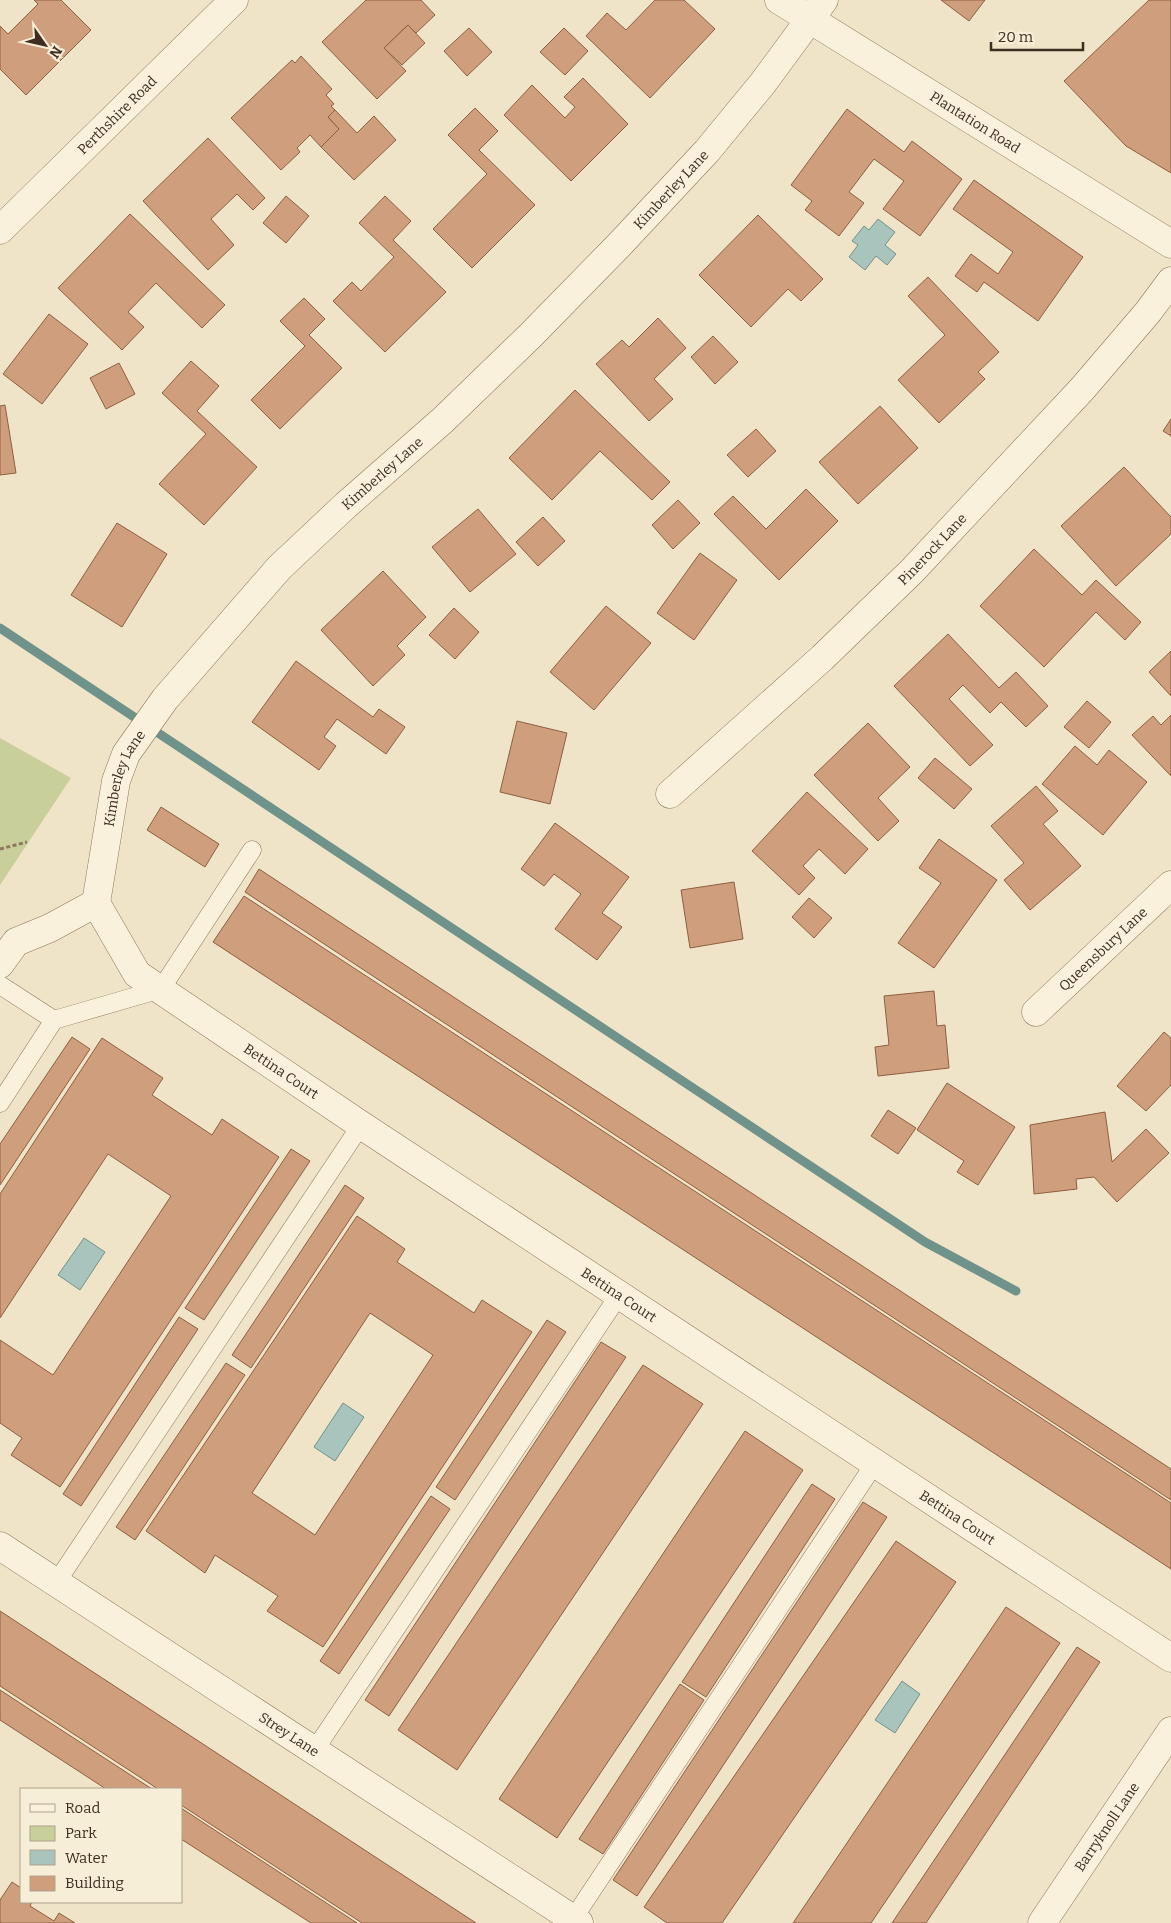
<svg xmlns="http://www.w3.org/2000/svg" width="1171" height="1923" viewBox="0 0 1171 1923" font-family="Bitter,serif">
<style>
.green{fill:#c9cf9b}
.water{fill:#a9c4bc;stroke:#6f938a}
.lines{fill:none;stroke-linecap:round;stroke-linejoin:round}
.stream{stroke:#6f938a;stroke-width:9}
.building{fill:#cf9f7d;stroke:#8d5f41;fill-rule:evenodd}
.service-casing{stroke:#8d765c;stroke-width:19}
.minor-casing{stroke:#8d765c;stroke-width:29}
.tertiary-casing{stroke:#8d765c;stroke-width:29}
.path{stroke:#8d765c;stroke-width:3;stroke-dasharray:4 2.5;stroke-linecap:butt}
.service{stroke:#faf1dc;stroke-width:18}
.minor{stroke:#faf1dc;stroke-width:28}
.tertiary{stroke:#faf1dc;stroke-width:28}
.labels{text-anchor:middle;stroke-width:5;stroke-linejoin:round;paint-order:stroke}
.street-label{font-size:14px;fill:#3d2e20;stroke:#f7eed8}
</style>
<rect width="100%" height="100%" fill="#f0e4c8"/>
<path class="green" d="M 0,738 L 71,778 L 0,885 Z"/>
<g class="water">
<path d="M 878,219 L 895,232 L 885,245 L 896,254 L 887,265 L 876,256 L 865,270 L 849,257 L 858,245 L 852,241 L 864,226 L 869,230 Z"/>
<path d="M 84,1238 L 105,1252 L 80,1290 L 58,1275 Z"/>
<path d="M 343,1403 L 364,1417 L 335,1461 L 314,1447 Z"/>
<path d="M 902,1681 L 920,1694 L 895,1733 L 875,1720 Z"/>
</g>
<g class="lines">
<path class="stream" d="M 0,628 L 925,1242 L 1016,1291"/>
</g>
<g class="building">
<path d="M 34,0 L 61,0 L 91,30 L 26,95 L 0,69 L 0,26 L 8,34 L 38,4 Z"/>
<path d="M 366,0 L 421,0 L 435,15 L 416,33 L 408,25 L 384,48 L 406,71 L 377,99 L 322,42 Z"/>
<path d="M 655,0 L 684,0 L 715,29 L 650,98 L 586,36 L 607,13 L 626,30 Z"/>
<path d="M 941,0 L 985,0 L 969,21 Z"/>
<path d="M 1149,0 L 1171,0 L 1171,173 L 1126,146 L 1064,81 Z"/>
<path d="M 408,25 L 425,43 L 402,65 L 384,48 Z"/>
<path d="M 469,28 L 492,52 L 467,76 L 444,51 Z"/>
<path d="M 564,28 L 588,51 L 565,75 L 540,52 Z"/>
<path d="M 301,56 L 332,89 L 326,95 L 334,104 L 331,106 L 335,110 L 328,117 L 339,129 L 321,147 L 310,135 L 297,148 L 300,152 L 281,170 L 231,118 L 292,60 L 295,63 Z"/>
<path d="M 583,78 L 628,124 L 571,181 L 504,115 L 532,85 L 565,118 L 575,107 L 564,97 Z"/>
<path d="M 475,108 L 498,131 L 479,150 L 535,205 L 472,268 L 433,229 L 487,174 L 448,135 Z"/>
<path d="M 847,109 L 904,152 L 912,141 L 962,179 L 920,236 L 883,209 L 904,181 L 874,159 L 849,192 L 864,203 L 839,236 L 805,210 L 812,201 L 791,185 Z"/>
<path d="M 335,110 L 357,133 L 374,116 L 396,140 L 354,180 L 321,147 L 339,129 L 328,117 Z"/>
<path d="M 208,138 L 265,198 L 253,210 L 237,194 L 211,219 L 234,245 L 208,270 L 143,201 Z"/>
<path d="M 974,180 L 1083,257 L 1038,321 L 984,282 L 977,292 L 955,276 L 971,254 L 998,274 L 1013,252 L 953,209 Z"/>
<path d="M 286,196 L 309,216 L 286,243 L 263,223 Z"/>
<path d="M 385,196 L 411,221 L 393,240 L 446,292 L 385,352 L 333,301 L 352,282 L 361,291 L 394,257 L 359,223 Z"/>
<path d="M 130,214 L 225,305 L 202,328 L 156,283 L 128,312 L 144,327 L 122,350 L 58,288 Z"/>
<path d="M 758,215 L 823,279 L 801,301 L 788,289 L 751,327 L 699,275 Z"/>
<path d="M 928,277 L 999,352 L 978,372 L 985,379 L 939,423 L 898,380 L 945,335 L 908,296 Z"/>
<path d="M 304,298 L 325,319 L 309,335 L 342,368 L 280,429 L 251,400 L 305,346 L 280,321 Z"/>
<path d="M 49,314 L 88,344 L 42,404 L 3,374 Z"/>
<path d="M 658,318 L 686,348 L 654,379 L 673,399 L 649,421 L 596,364 L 622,340 L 629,347 Z"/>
<path d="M 713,336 L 738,362 L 715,384 L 691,357 Z"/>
<path d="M 191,361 L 219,386 L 197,411 L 257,467 L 204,525 L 159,484 L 206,434 L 162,393 Z"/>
<path d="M 119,363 L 135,394 L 106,409 L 90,378 Z"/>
<path d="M 575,390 L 670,482 L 652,500 L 600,451 L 552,500 L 509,458 Z"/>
<path d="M 5,405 L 16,473 L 0,475 L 0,406 Z"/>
<path d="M 880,406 L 918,448 L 858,504 L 819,462 Z"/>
<path d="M 1171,419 L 1171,436 L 1163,431 Z"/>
<path d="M 756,429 L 776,451 L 748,477 L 727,455 Z"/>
<path d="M 1124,467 L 1171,517 L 1171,534 L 1116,586 L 1061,526 Z"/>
<path d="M 806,489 L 838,521 L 779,580 L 714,514 L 733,496 L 766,529 Z"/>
<path d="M 678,500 L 700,523 L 673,549 L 652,525 Z"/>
<path d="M 478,509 L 516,554 L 470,592 L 432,547 Z"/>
<path d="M 543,517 L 565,541 L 538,566 L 516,542 Z"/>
<path d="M 117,523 L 167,554 L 122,627 L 71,595 Z"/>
<path d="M 1034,549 L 1082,595 L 1096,580 L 1141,622 L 1125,640 L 1096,612 L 1044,667 L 980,606 Z"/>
<path d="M 700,553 L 737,580 L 694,640 L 657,613 Z"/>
<path d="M 383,571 L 426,617 L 397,646 L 405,655 L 373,686 L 321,630 Z"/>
<path d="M 606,606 L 651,643 L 594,710 L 550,672 Z"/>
<path d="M 454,608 L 479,632 L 455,659 L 429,635 Z"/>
<path d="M 948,634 L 999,688 L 1016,672 L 1048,706 L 1026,727 L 1001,702 L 990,713 L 963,685 L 949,699 L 993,745 L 970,766 L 894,686 Z"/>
<path d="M 1171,651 L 1171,696 L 1149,672 Z"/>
<path d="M 296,661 L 373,717 L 379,709 L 405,727 L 386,754 L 337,719 L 324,737 L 336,746 L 319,770 L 252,722 Z"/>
<path d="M 1087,701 L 1111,722 L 1089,748 L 1064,727 Z"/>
<path d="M 1171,715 L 1171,776 L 1132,735 L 1153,716 L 1161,725 Z"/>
<path d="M 517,721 L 567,733 L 550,804 L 500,792 Z"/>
<path d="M 868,723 L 910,767 L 878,798 L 899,821 L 878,841 L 814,775 Z"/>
<path d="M 1075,746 L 1097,765 L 1109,750 L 1147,782 L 1103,835 L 1042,784 Z"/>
<path d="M 935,758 L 972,789 L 954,809 L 918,778 Z"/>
<path d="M 1036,786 L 1058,811 L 1043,824 L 1081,866 L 1030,910 L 1004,880 L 1024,863 L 991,826 Z"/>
<path d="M 807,792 L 868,849 L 845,874 L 819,849 L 803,866 L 815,878 L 799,895 L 752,851 Z"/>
<path d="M 161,807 L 219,844 L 205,867 L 147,830 Z"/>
<path d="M 555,823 L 629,877 L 602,913 L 622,927 L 597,960 L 555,929 L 581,894 L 554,874 L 544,886 L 521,869 Z"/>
<path d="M 939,839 L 997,880 L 934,968 L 898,943 L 941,883 L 919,868 Z"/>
<path d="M 259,869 L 1171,1469 L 1171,1500 L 245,892 Z"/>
<path d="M 734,882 L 743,939 L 690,948 L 681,890 Z"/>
<path d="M 244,896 L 1171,1503 L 1171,1569 L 213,942 Z"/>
<path d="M 809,898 L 832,918 L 814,938 L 792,917 Z"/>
<path d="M 934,991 L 937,1026 L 945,1025 L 949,1068 L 878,1076 L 875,1047 L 889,1045 L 884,996 Z"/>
<path d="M 1164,1032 L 1171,1038 L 1171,1085 L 1146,1111 L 1117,1086 Z"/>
<path d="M 72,1037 L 90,1049 L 0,1185 L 0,1144 Z"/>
<path d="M 102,1038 L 163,1078 L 152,1095 L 212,1135 L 222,1119 L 279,1157 L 60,1487 L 11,1455 L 22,1438 L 0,1423 L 0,1340 L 53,1375 L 171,1196 L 108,1154 L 0,1318 L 0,1194 Z"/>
<path d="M 947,1083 L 1015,1127 L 978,1185 L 957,1172 L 964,1161 L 917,1130 Z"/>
<path d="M 888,1110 L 916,1128 L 898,1154 L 871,1136 Z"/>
<path d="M 1105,1112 L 1112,1162 L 1146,1129 L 1169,1153 L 1117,1202 L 1094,1177 L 1076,1179 L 1077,1189 L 1034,1194 L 1030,1125 Z"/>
<path d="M 291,1149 L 310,1161 L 204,1320 L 185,1308 Z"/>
<path d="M 345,1185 L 364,1198 L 251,1368 L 232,1355 Z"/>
<path d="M 357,1216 L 405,1249 L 397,1262 L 474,1313 L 482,1300 L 532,1332 L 323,1647 L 267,1611 L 278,1596 L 215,1555 L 205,1573 L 146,1531 ZM 370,1313 L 433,1355 L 315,1535 L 252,1493 Z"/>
<path d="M 179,1317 L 198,1329 L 81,1506 L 63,1494 Z"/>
<path d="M 547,1320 L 566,1332 L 455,1500 L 436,1487 Z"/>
<path d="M 601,1342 L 626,1357 L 389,1716 L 365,1700 Z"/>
<path d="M 226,1363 L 245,1375 L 135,1540 L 116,1527 Z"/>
<path d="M 643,1365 L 703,1404 L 457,1770 L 398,1730 Z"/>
<path d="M 745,1431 L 803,1470 L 557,1838 L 499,1799 Z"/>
<path d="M 812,1484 L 835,1499 L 706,1697 L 682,1682 Z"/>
<path d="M 431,1496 L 450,1509 L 339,1674 L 320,1661 Z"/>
<path d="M 863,1502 L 887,1517 L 637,1896 L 613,1880 Z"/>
<path d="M 896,1541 L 956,1582 L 722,1923 L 667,1923 L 644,1907 Z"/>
<path d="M 1006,1607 L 1060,1643 L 871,1923 L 793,1923 Z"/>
<path d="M 0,1611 L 476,1923 L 362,1923 L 181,1805 L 181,1789 L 158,1789 L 0,1686 Z"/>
<path d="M 1077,1647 L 1100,1662 L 926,1923 L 892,1923 Z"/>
<path d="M 680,1684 L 704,1700 L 603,1854 L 579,1839 Z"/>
<path d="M 0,1690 L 152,1789 L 106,1789 L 0,1720 Z"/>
<path d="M 181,1808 L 357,1923 L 311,1923 L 181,1839 Z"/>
<path d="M 12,1882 L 21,1888 L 21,1902 L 32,1902 L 30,1906 L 54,1921 L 59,1913 L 75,1923 L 0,1923 L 0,1900 Z"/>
</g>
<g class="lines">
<g class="service-casing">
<g id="service">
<path d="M 0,985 L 54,1020"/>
<path d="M 0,1103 L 54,1020 L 161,989 L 252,850"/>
<path d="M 56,1583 L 361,1125"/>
<path d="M 314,1751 L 619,1295"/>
<path d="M 573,1919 L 875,1463"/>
</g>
</g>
<g class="minor-casing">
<g id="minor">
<path id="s1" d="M 779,0 L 1171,244"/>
<path id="s2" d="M 0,230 L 234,0"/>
<path id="s3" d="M 670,794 L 822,658 L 912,571 L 1083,388 L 1148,312 L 1171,281"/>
<path id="s4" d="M 96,903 L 137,974 L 361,1125 L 1171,1658"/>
<path id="s5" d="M 0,964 L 16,942 L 50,928 L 96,903 L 116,781 L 126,754 L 165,699 L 279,568 L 346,505 L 443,420 L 531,335 L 620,244 L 707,151 L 763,83 L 824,0"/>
<path id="s6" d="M 1036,1012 L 1171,885"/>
<path id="s7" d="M 0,1546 L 579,1923"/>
</g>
</g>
<g class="tertiary-casing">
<g id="tertiary">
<path id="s8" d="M 1042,1923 L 1171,1731"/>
</g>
</g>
<path class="path" d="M 0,849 L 27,842"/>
<use href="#service" class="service"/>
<use href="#minor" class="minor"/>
<use href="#tertiary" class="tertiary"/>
</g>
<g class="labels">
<g class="street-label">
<text dy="5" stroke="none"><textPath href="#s2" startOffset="164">Perthshire Road</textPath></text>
<text dy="5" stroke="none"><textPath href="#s1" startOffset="231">Plantation Road</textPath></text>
<text dy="5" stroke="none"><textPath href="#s5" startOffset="1055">Kimberley Lane</textPath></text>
<text dy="5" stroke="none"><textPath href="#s5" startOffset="650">Kimberley Lane</textPath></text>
<text dy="5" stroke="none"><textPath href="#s3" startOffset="359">Pinerock Lane</textPath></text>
<text dy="5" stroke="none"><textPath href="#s5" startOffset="245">Kimberley Lane</textPath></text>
<text dy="5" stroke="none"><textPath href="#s6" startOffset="92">Queensbury Lane</textPath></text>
<text dy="5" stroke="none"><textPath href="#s4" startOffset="256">Bettina Court</textPath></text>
<text dy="5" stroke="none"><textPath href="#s4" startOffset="661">Bettina Court</textPath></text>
<text dy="5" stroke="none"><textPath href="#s4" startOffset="1066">Bettina Court</textPath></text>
<text dy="5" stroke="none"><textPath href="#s7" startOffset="345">Strey Lane</textPath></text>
<text dy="5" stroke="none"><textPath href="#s8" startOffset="116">Barryknoll Lane</textPath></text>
</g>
</g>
<rect x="20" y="1788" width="162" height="115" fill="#f7eed8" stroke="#ada18e"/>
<rect x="30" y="1804" width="25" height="8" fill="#faf1dc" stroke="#ada18e"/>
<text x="65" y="1813" font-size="15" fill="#3d2e20">Road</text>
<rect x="30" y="1826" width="25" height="15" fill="#c9cf9b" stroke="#ada18e"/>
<text x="65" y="1838" font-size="15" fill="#3d2e20">Park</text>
<rect x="30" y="1850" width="25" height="15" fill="#a9c4bc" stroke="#ada18e"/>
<text x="65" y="1863" font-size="15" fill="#3d2e20">Water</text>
<rect x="30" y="1876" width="25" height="15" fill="#cf9f7d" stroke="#ada18e"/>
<text x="65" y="1888" font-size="15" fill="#3d2e20">Building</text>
<g transform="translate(45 45) rotate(124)" stroke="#f7eed8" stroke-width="4" paint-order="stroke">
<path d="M0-4L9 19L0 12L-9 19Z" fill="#3d2e20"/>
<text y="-8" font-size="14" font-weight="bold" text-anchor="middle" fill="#3d2e20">N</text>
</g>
<path d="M991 42v8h92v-8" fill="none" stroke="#3d2e20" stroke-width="2.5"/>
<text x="998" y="42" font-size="15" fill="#3d2e20" stroke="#f7eed8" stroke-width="4" paint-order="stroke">20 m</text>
</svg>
